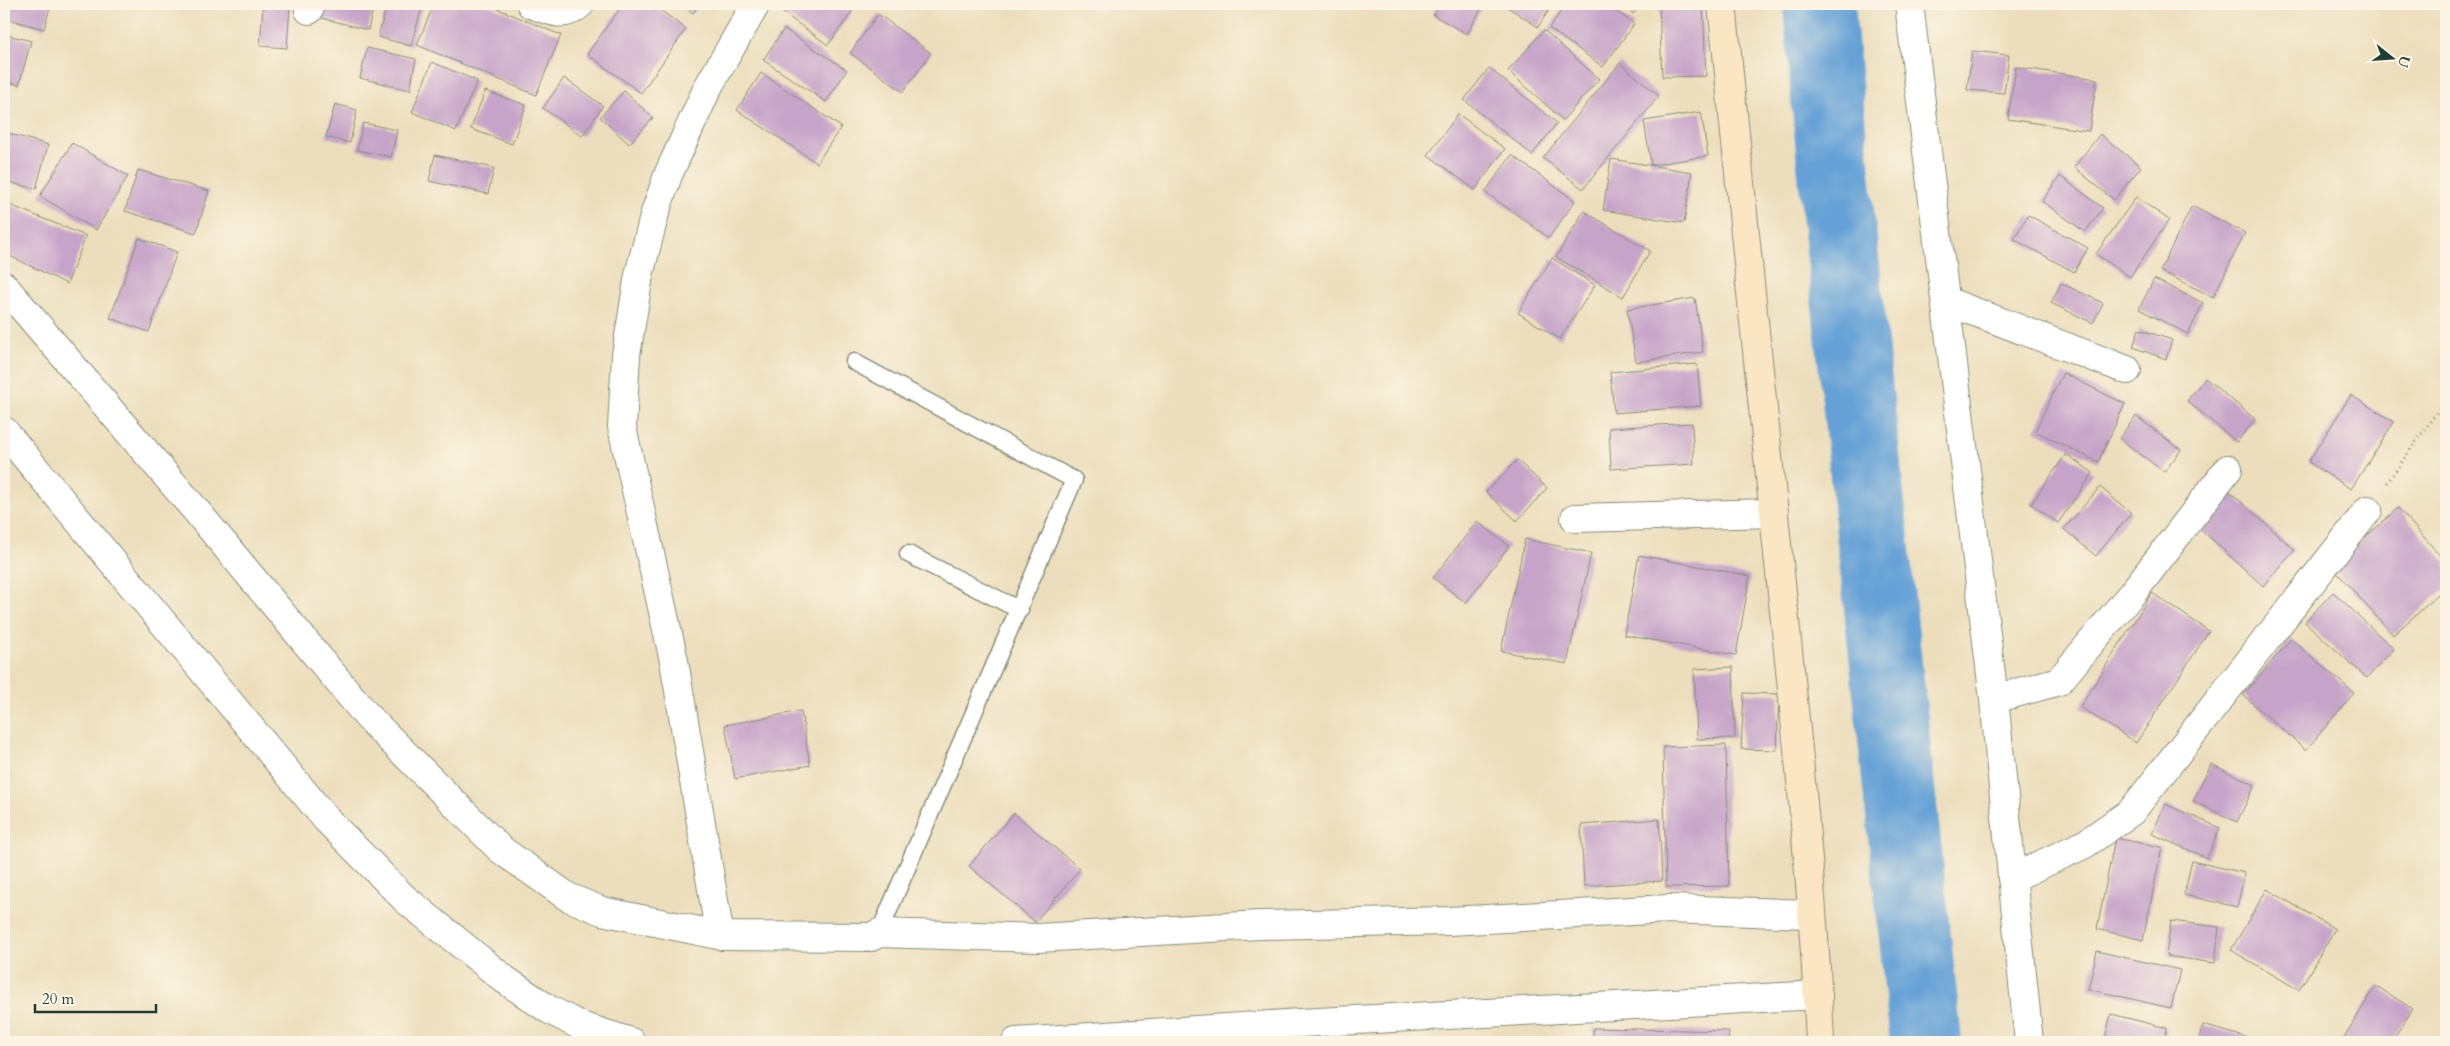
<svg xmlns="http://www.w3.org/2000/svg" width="2450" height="1046" viewBox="0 0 2450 1046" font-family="Cardo,serif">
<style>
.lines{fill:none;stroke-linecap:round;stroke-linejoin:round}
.river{stroke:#65a1d6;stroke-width:72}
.building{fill:#c6a4c9}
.lane-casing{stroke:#868e78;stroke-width:19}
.street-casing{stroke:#868e78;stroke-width:30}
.secondary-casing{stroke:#868e78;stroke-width:30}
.path{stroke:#868e78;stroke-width:3;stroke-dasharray:1 4;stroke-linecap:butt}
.lane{stroke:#fff;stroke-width:16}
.street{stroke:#fff;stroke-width:28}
.secondary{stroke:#fbe6c4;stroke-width:28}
</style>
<rect width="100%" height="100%" fill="#fcf5e5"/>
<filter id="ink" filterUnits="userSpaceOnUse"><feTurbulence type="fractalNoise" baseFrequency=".02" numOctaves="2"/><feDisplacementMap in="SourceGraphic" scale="10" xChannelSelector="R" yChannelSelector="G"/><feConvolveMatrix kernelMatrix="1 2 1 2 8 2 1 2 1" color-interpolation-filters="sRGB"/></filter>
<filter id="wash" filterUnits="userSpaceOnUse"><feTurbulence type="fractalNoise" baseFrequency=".0096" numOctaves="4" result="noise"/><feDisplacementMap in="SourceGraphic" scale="20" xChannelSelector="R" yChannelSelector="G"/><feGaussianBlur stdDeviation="1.12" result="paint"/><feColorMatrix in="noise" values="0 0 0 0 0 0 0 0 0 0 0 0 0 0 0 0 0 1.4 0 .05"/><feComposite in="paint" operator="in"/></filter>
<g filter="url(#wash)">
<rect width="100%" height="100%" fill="#ecdebc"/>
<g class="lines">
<path class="river" d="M 1819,4 L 1833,164 L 1926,1042"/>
</g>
<g id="blocks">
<g class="building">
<path d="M 4,4 L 51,4 L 44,29 L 4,18 Z"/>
<path d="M 321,4 L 374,4 L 368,30 L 318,17 Z"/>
<path d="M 387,4 L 423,4 L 411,46 L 378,37 Z"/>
<path d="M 434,4 L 486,4 L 561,35 L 536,95 L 417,45 Z"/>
<path d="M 623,4 L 652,4 L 686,29 L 641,93 L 587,54 Z"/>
<path d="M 680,4 L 700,4 L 693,13 Z"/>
<path d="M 782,4 L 842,4 L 852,12 L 828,45 L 778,9 Z"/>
<path d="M 1440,4 L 1479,4 L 1483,6 L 1467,34 L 1433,15 Z"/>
<path d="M 1503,4 L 1553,4 L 1538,27 Z"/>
<path d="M 1566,4 L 1606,4 L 1634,24 L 1603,67 L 1549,28 Z"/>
<path d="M 1622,4 L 1641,4 L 1633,14 Z"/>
<path d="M 1659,4 L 1703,4 L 1706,76 L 1662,77 Z"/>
<path d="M 263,5 L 290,7 L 287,48 L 260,46 Z"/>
<path d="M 878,14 L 931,53 L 903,92 L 850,53 Z"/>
<path d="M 784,29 L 847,70 L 826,102 L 763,60 Z"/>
<path d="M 1544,30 L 1599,79 L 1563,120 L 1508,71 Z"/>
<path d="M 4,34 L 31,41 L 19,85 L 4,81 Z"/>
<path d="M 367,48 L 416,59 L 410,90 L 360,78 Z"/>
<path d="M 1972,51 L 2009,55 L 2004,93 L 1967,90 Z"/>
<path d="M 432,62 L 477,81 L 456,131 L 412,112 Z"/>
<path d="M 1620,63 L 1659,96 L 1583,189 L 1543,158 Z"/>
<path d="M 2016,67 L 2097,79 L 2089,131 L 2008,119 Z"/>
<path d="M 1489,68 L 1557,123 L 1532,155 L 1464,100 Z"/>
<path d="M 761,73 L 841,127 L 817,163 L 737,110 Z"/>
<path d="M 564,78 L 603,106 L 582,136 L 543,108 Z"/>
<path d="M 485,91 L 526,105 L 512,144 L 471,129 Z"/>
<path d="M 624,91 L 653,118 L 629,144 L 600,117 Z"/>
<path d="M 335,104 L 357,110 L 350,143 L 326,137 Z"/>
<path d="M 1701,112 L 1708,156 L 1651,165 L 1644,121 Z"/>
<path d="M 1458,114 L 1505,149 L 1475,190 L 1428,155 Z"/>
<path d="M 363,123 L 397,130 L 391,157 L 357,150 Z"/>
<path d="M 4,132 L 48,145 L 36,189 L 4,181 Z"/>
<path d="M 2100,134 L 2141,167 L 2114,200 L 2074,167 Z"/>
<path d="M 72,143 L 128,176 L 96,230 L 40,196 Z"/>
<path d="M 435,155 L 494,168 L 488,194 L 429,181 Z"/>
<path d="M 1512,155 L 1575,201 L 1549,238 L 1485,192 Z"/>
<path d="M 1611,159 L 1692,172 L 1684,223 L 1603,210 Z"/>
<path d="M 138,170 L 209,191 L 196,233 L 125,211 Z"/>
<path d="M 2060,176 L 2103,208 L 2085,232 L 2042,201 Z"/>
<path d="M 2136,197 L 2169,220 L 2130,277 L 2096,254 Z"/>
<path d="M 5,203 L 86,236 L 67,284 L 4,253 Z"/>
<path d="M 2192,206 L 2245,233 L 2213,297 L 2160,271 Z"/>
<path d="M 1584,211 L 1650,251 L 1623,297 L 1556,257 Z"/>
<path d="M 2028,215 L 2088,248 L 2074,272 L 2014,239 Z"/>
<path d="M 139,238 L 177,252 L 149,332 L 110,318 Z"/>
<path d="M 1552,258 L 1595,285 L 1560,339 L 1518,313 Z"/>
<path d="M 2154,279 L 2203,303 L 2188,334 L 2139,309 Z"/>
<path d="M 2061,283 L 2103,303 L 2093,323 L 2051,303 Z"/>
<path d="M 1695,298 L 1703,352 L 1636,362 L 1627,309 Z"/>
<path d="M 2139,329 L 2172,340 L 2166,359 L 2133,347 Z"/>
<path d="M 1697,364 L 1701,406 L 1614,413 L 1610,372 Z"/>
<path d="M 2063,373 L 2125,404 L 2098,462 L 2035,431 Z"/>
<path d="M 2205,378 L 2255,419 L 2237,442 L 2187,401 Z"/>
<path d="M 2351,395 L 2394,422 L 2351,489 L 2308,462 Z"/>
<path d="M 2136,416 L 2181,450 L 2164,472 L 2119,438 Z"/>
<path d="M 1692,423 L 1694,464 L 1611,469 L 1609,428 Z"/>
<path d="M 2066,454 L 2093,473 L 2058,523 L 2031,504 Z"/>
<path d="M 1517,460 L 1547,488 L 1517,521 L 1486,492 Z"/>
<path d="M 2100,487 L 2131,513 L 2096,556 L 2064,529 Z"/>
<path d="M 2227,489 L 2295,550 L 2263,586 L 2195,524 Z"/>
<path d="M 2398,508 L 2446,562 L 2446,588 L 2393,635 L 2332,567 Z"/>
<path d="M 1477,521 L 1509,546 L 1466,603 L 1433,578 Z"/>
<path d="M 1525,539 L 1591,553 L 1567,664 L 1501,651 Z"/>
<path d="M 1639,555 L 1750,576 L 1736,655 L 1624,635 Z"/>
<path d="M 2333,592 L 2394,649 L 2367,678 L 2305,622 Z"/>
<path d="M 2152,593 L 2209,631 L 2136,743 L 2080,707 Z"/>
<path d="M 2291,639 L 2354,693 L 2306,750 L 2243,695 Z"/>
<path d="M 1733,667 L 1735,738 L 1697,739 L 1694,669 Z"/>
<path d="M 1744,693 L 1779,694 L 1777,750 L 1741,749 Z"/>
<path d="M 801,711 L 810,765 L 735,779 L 725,725 Z"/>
<path d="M 1726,745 L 1729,886 L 1666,887 L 1663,747 Z"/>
<path d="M 2211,764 L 2255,785 L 2237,822 L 2193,801 Z"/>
<path d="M 2165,804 L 2220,828 L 2207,858 L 2152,834 Z"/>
<path d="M 1014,813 L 1080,869 L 1035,922 L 969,866 Z"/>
<path d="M 1659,819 L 1662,881 L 1584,886 L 1581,825 Z"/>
<path d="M 2115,838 L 2162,847 L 2143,940 L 2097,929 Z"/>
<path d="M 2192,861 L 2245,873 L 2237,907 L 2184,895 Z"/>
<path d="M 2267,889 L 2335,929 L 2299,990 L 2231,950 Z"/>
<path d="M 2171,921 L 2219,927 L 2215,963 L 2166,956 Z"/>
<path d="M 2097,951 L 2180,970 L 2171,1008 L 2088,989 Z"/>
<path d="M 2376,986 L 2413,1009 L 2391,1042 L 2341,1042 Z"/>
<path d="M 2111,1014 L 2167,1028 L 2164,1042 L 2104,1042 Z"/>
<path d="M 2203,1025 L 2255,1040 L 2255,1042 L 2198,1042 Z"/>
<path d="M 1593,1028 L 1729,1031 L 1728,1042 L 1593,1042 Z"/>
</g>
</g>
</g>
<g filter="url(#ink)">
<use href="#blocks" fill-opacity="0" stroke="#868e78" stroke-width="1"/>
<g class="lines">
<g class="lane-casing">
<g id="lane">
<path d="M 854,362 L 1074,480 L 879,933"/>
<path d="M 908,554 L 1020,610"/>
</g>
</g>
<g class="street-casing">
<g id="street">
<path d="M 531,4 C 549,11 565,19 580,4"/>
<path d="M 1909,4 L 1994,699 L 2029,1042"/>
<path d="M 309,10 L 311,4"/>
<path d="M 4,286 L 193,507 L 368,717 L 500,849 L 568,897 L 602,911 L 723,936 L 871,937 L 879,933 L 1038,938 L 1260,925 L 1449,921 L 1668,909 L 1811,914"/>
<path d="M 1946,301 L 2127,370"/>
<path d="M 4,431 L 327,820 L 405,899 L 504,979 L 548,1009 L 581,1026 L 631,1042"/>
<path d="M 1575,518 L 1774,513"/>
<path d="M 1994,699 L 2059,681 L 2134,591 L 2228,469"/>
<path d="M 2012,878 L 2085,844 L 2131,812 L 2368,510"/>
<path d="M 723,936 L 718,925 L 674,661 L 622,427 L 626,355 L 639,275 L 655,213 L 668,175 L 708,87 L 756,4"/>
<path d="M 1016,1042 L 1300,1023 L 1818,995"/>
</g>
</g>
<g class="secondary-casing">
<path id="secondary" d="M 1722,4 C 1739,174 1756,345 1774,515 C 1792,690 1812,866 1820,1042"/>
</g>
<path class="path" d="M 2387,483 L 2446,399"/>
<use href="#lane" class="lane"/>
<use href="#street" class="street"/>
<use href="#secondary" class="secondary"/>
</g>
</g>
<rect width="2450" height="1046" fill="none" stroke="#fcf5e5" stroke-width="20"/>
<g transform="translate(2392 58) rotate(107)" stroke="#fcf5e5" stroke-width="4" paint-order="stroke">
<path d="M0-4L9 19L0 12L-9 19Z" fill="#1f3d34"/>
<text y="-8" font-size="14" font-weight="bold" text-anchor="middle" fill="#1f3d34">U</text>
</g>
<path d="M35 1004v8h121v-8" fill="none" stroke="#1f3d34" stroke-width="2.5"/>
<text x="42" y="1004" font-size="15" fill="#1f3d34" stroke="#fcf5e5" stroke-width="4" paint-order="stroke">20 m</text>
</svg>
